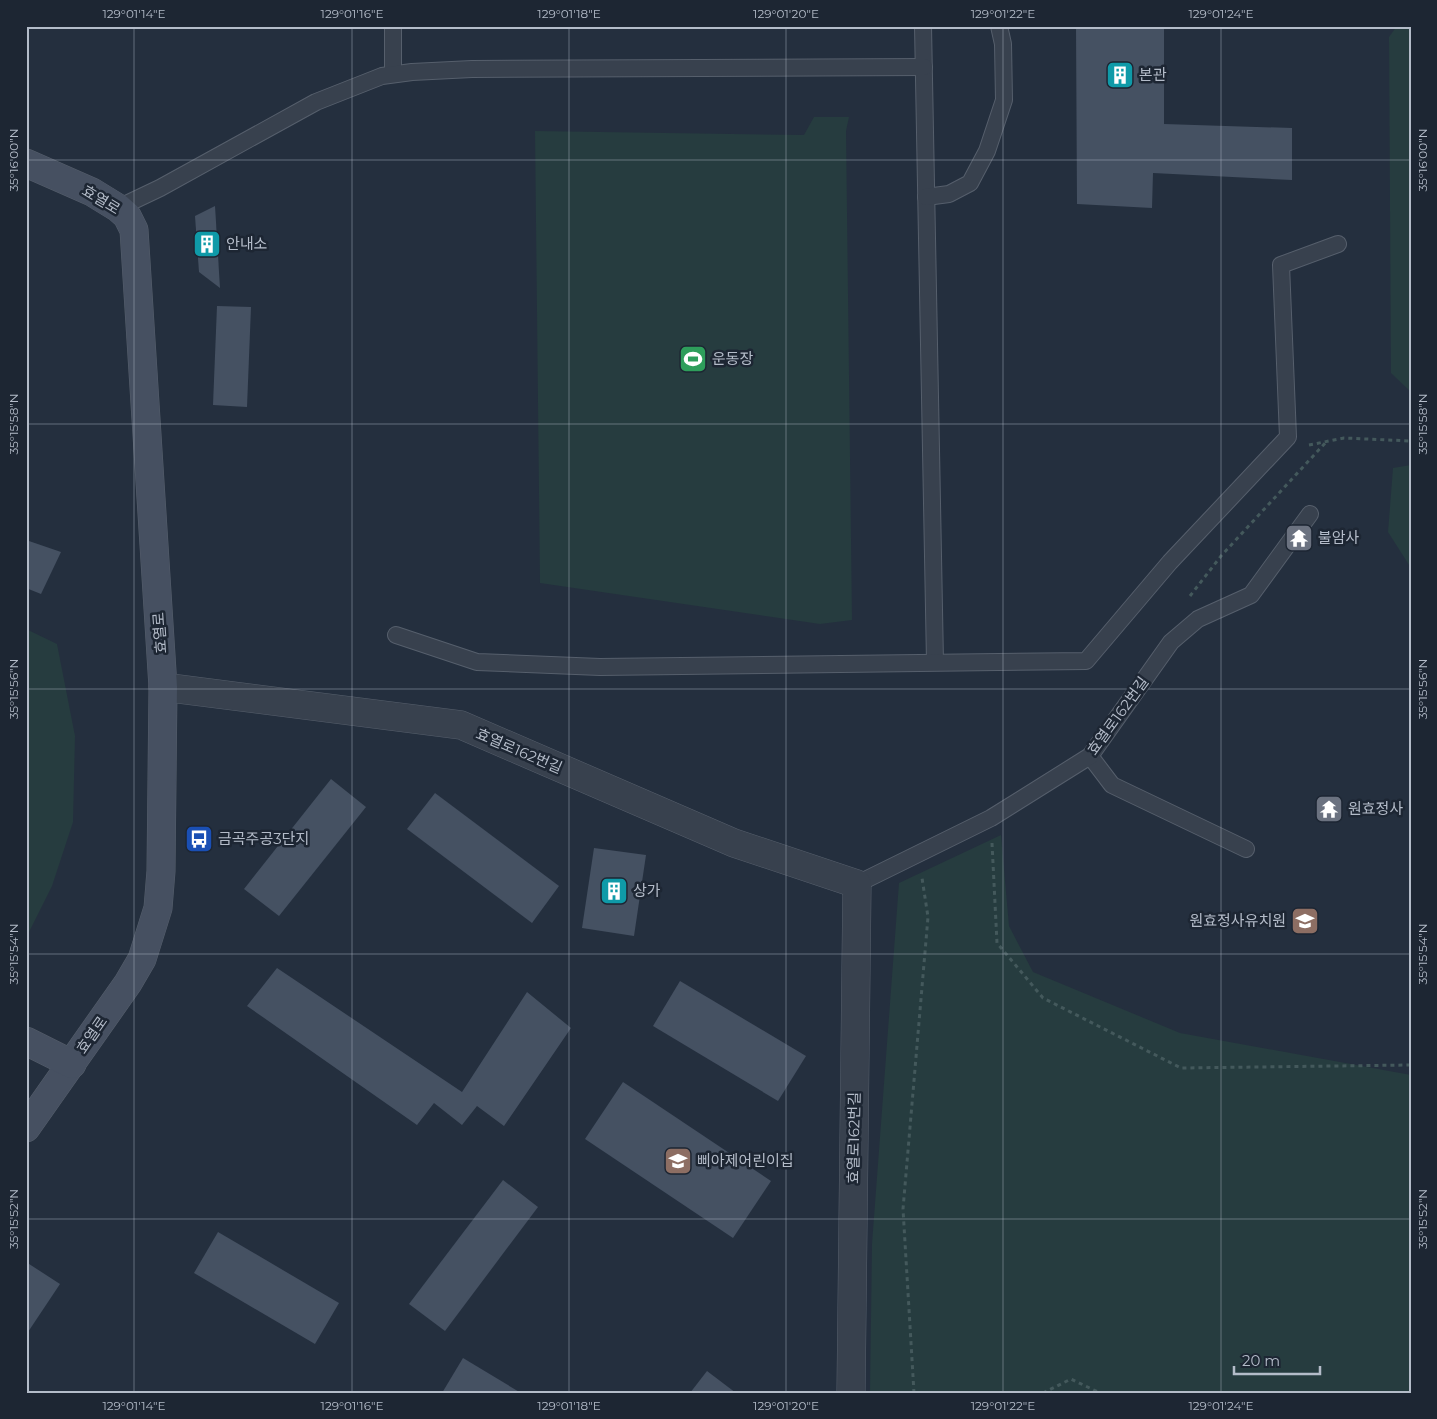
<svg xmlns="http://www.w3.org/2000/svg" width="1437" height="1419" viewBox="0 0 1437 1419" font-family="Montserrat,'Noto Sans KR',sans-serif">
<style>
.green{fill:#263c3f}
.building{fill:#455162}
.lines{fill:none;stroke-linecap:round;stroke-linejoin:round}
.lane-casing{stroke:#565f6c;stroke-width:18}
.street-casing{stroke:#565f6c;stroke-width:29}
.secondary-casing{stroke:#565f6c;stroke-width:29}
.path{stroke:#44595c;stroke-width:3;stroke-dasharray:4 4;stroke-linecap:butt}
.lane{stroke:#38414e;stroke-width:16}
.street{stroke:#38414e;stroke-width:28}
.secondary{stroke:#465061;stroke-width:28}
.ticks{fill:none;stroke:#b4bcc9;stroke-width:1;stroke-opacity:0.45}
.labels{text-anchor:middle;stroke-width:5;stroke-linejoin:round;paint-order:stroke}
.poi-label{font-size:15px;fill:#b4bcc9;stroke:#1d2633;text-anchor:start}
.street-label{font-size:15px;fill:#b4bcc9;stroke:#1d2633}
.neatline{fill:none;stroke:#b4bcc9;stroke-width:2}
.ticks-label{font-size:12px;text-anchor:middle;fill:#b4bcc9}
</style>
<rect width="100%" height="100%" fill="#242f3e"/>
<g class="green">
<path d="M 1397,26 L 1411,26 L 1411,392 L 1391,373 L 1389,37 Z"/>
<path d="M 814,117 L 849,117 L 846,131 L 852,620 L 820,624 L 540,583 L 535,131 L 804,135 Z"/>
<path d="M 1411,465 L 1411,568 L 1388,532 L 1393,468 Z"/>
<path d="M 26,629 L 57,644 L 75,736 L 73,822 L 52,886 L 29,932 L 26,932 Z"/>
<path d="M 1001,835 L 1009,926 L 1033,972 L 1180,1033 L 1411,1075 L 1411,1393 L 870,1393 L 872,1244 L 899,883 Z"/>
</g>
<g class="building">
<path d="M 1076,26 L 1164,26 L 1164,124 L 1292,128 L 1292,180 L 1153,173 L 1152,208 L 1077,204 Z"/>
<path d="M 215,206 L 220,288 L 199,272 L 195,216 Z"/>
<path d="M 217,306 L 251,307 L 247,407 L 213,405 Z"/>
<path d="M 26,540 L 61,552 L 41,594 L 26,588 Z"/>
<path d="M 331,779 L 366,807 L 279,916 L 244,889 Z"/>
<path d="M 435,793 L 559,886 L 532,923 L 407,829 Z"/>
<path d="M 594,848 L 646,855 L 634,936 L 582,928 Z"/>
<path d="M 277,968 L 462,1092 L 527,992 L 571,1028 L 504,1126 L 477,1106 L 462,1125 L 434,1103 L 417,1125 L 247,1006 Z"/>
<path d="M 680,981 L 806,1056 L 778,1101 L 653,1026 Z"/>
<path d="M 623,1082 L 771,1181 L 733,1238 L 585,1139 Z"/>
<path d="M 503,1180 L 538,1207 L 445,1331 L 409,1304 Z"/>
<path d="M 218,1232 L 339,1303 L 315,1344 L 194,1273 Z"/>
<path d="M 26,1262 L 60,1284 L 26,1335 Z"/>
<path d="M 463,1358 L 521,1393 L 442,1393 Z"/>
<path d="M 707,1371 L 736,1393 L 690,1393 Z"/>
</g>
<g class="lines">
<g class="lane-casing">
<g id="lane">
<path d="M 393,26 L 393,74"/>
<path d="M 923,26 L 935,662"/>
<path d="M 926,197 L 949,194 L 970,183 L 987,151 L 1004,100 L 1003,44 L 999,26"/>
<path d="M 118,208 L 160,188 L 316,102 L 382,76 L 412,72 L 472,69 L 924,67"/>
<path d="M 396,635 L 477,662 L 600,667 L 1086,661 L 1170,562 L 1288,437 L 1281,265 L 1338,244"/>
<path d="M 1090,756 L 1112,785 L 1246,849"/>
<path d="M 857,884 L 991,818 L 1090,756 L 1171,642 L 1198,619 L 1251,595 L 1310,514"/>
</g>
</g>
<g class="street-casing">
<path id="street" d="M 163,687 L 461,725 L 734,843 L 857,884 L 851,1393"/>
</g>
<g class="secondary-casing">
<g id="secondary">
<path d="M 26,163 L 92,192 L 118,208 L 127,216 L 134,230 L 163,687 L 161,871 L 158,908 L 142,959 L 128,983 L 26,1128"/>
<path d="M 26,1041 L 72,1064"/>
</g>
</g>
<g class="path">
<path d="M 1309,445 L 1344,438 L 1411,441"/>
<path d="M 1190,596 L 1221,556 L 1327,441"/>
<path d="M 992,843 L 997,943 L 1043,998 L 1181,1068 L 1411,1065"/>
<path d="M 914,1393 L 903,1209 L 928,917 L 922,878"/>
<path d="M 1043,1393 L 1071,1379 L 1100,1393"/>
</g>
<use href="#lane" class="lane"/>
<use href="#street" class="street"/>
<use href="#secondary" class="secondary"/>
</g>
<path class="ticks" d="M 134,26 L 134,1393M 352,26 L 352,1393M 569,26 L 569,1393M 786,26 L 786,1393M 1003,26 L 1003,1393M 1221,26 L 1221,1393M 26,160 L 1411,160M 26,424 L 1411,424M 26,689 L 1411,689M 26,954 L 1411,954M 26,1219 L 1411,1219"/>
<defs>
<g id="building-square" transform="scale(1.4375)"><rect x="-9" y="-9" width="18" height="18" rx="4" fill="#0f9aa8" stroke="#1d2633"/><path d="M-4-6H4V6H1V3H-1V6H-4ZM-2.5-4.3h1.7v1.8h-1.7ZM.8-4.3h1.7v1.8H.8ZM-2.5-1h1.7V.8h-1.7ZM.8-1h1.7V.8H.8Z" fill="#fff"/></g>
<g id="stadium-square" transform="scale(1.4375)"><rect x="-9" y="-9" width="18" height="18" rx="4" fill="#2e9e5b" stroke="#1d2633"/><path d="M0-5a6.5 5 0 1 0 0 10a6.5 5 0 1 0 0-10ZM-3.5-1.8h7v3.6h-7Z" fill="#fff"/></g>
<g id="temple-square" transform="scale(1.4375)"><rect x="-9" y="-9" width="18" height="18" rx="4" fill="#6b7280" stroke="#1d2633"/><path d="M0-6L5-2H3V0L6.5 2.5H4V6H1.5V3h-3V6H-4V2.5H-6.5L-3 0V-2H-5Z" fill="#fff"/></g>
<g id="bus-square" transform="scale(1.4375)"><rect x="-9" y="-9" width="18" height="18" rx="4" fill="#1a4fb4" stroke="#1d2633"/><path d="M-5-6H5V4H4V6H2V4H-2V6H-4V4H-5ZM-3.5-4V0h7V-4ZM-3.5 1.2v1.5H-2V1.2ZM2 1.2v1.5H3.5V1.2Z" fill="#fff"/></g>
<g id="school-square" transform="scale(1.4375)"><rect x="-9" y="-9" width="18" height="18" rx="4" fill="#8d6e63" stroke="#1d2633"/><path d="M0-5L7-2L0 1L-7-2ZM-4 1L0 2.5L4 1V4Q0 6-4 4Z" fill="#fff"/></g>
</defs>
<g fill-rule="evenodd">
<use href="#building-square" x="1120" y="75"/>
<use href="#building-square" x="207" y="244"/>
<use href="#stadium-square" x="693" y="359"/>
<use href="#temple-square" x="1299" y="538"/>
<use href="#temple-square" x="1329" y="809"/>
<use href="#bus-square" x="199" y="839"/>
<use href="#building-square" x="614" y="891"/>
<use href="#school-square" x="1305" y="921"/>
<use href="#school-square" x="678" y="1161"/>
</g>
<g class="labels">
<g class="poi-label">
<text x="1139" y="80">본관</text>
<text x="226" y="249">안내소</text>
<text x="712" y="364">운동장</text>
<text x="1318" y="543">불암사</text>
<text x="1348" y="814">원효정사</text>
<text x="218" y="844">금곡주공3단지</text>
<text x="633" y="896">상가</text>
<text x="1286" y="926" text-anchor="end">원효정사유치원</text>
<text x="697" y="1166">삐아제어린이집</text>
</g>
<g class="street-label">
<text transform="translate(101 200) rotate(31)" y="5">효열로</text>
<text transform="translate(160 633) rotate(-94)" y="5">효열로</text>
<text transform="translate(1118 716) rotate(-54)" y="5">효열로162번길</text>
<text transform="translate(519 751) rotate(23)" y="5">효열로162번길</text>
<text transform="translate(92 1035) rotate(-55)" y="5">효열로</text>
<text transform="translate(854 1138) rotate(-89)" y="5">효열로162번길</text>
</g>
</g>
<rect width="1437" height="1419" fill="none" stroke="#1d2633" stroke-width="55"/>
<path d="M1234 1366v8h86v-8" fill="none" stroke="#b4bcc9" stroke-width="2.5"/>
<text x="1242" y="1366" font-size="15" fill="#b4bcc9" stroke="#1d2633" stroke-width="4" paint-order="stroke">20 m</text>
<rect x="28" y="28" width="1382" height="1364" class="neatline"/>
<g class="ticks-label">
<text x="134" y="18">129°01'14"E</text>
<text x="352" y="18">129°01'16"E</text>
<text x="569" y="18">129°01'18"E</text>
<text x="786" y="18">129°01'20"E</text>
<text x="1003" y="18">129°01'22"E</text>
<text x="1221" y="18">129°01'24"E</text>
<text transform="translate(14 160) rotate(-90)" y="4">35°16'00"N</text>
<text transform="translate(1423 160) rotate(-90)" y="4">35°16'00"N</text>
<text transform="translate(14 424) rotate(-90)" y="4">35°15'58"N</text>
<text transform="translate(1423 424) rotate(-90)" y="4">35°15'58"N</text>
<text transform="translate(14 689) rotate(-90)" y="4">35°15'56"N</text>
<text transform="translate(1423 689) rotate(-90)" y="4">35°15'56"N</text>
<text transform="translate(14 954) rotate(-90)" y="4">35°15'54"N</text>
<text transform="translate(1423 954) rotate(-90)" y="4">35°15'54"N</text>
<text transform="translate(14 1219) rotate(-90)" y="4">35°15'52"N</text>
<text transform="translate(1423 1219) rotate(-90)" y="4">35°15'52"N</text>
<text x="134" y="1410">129°01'14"E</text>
<text x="352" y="1410">129°01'16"E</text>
<text x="569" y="1410">129°01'18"E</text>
<text x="786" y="1410">129°01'20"E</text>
<text x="1003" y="1410">129°01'22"E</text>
<text x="1221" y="1410">129°01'24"E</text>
</g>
</svg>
